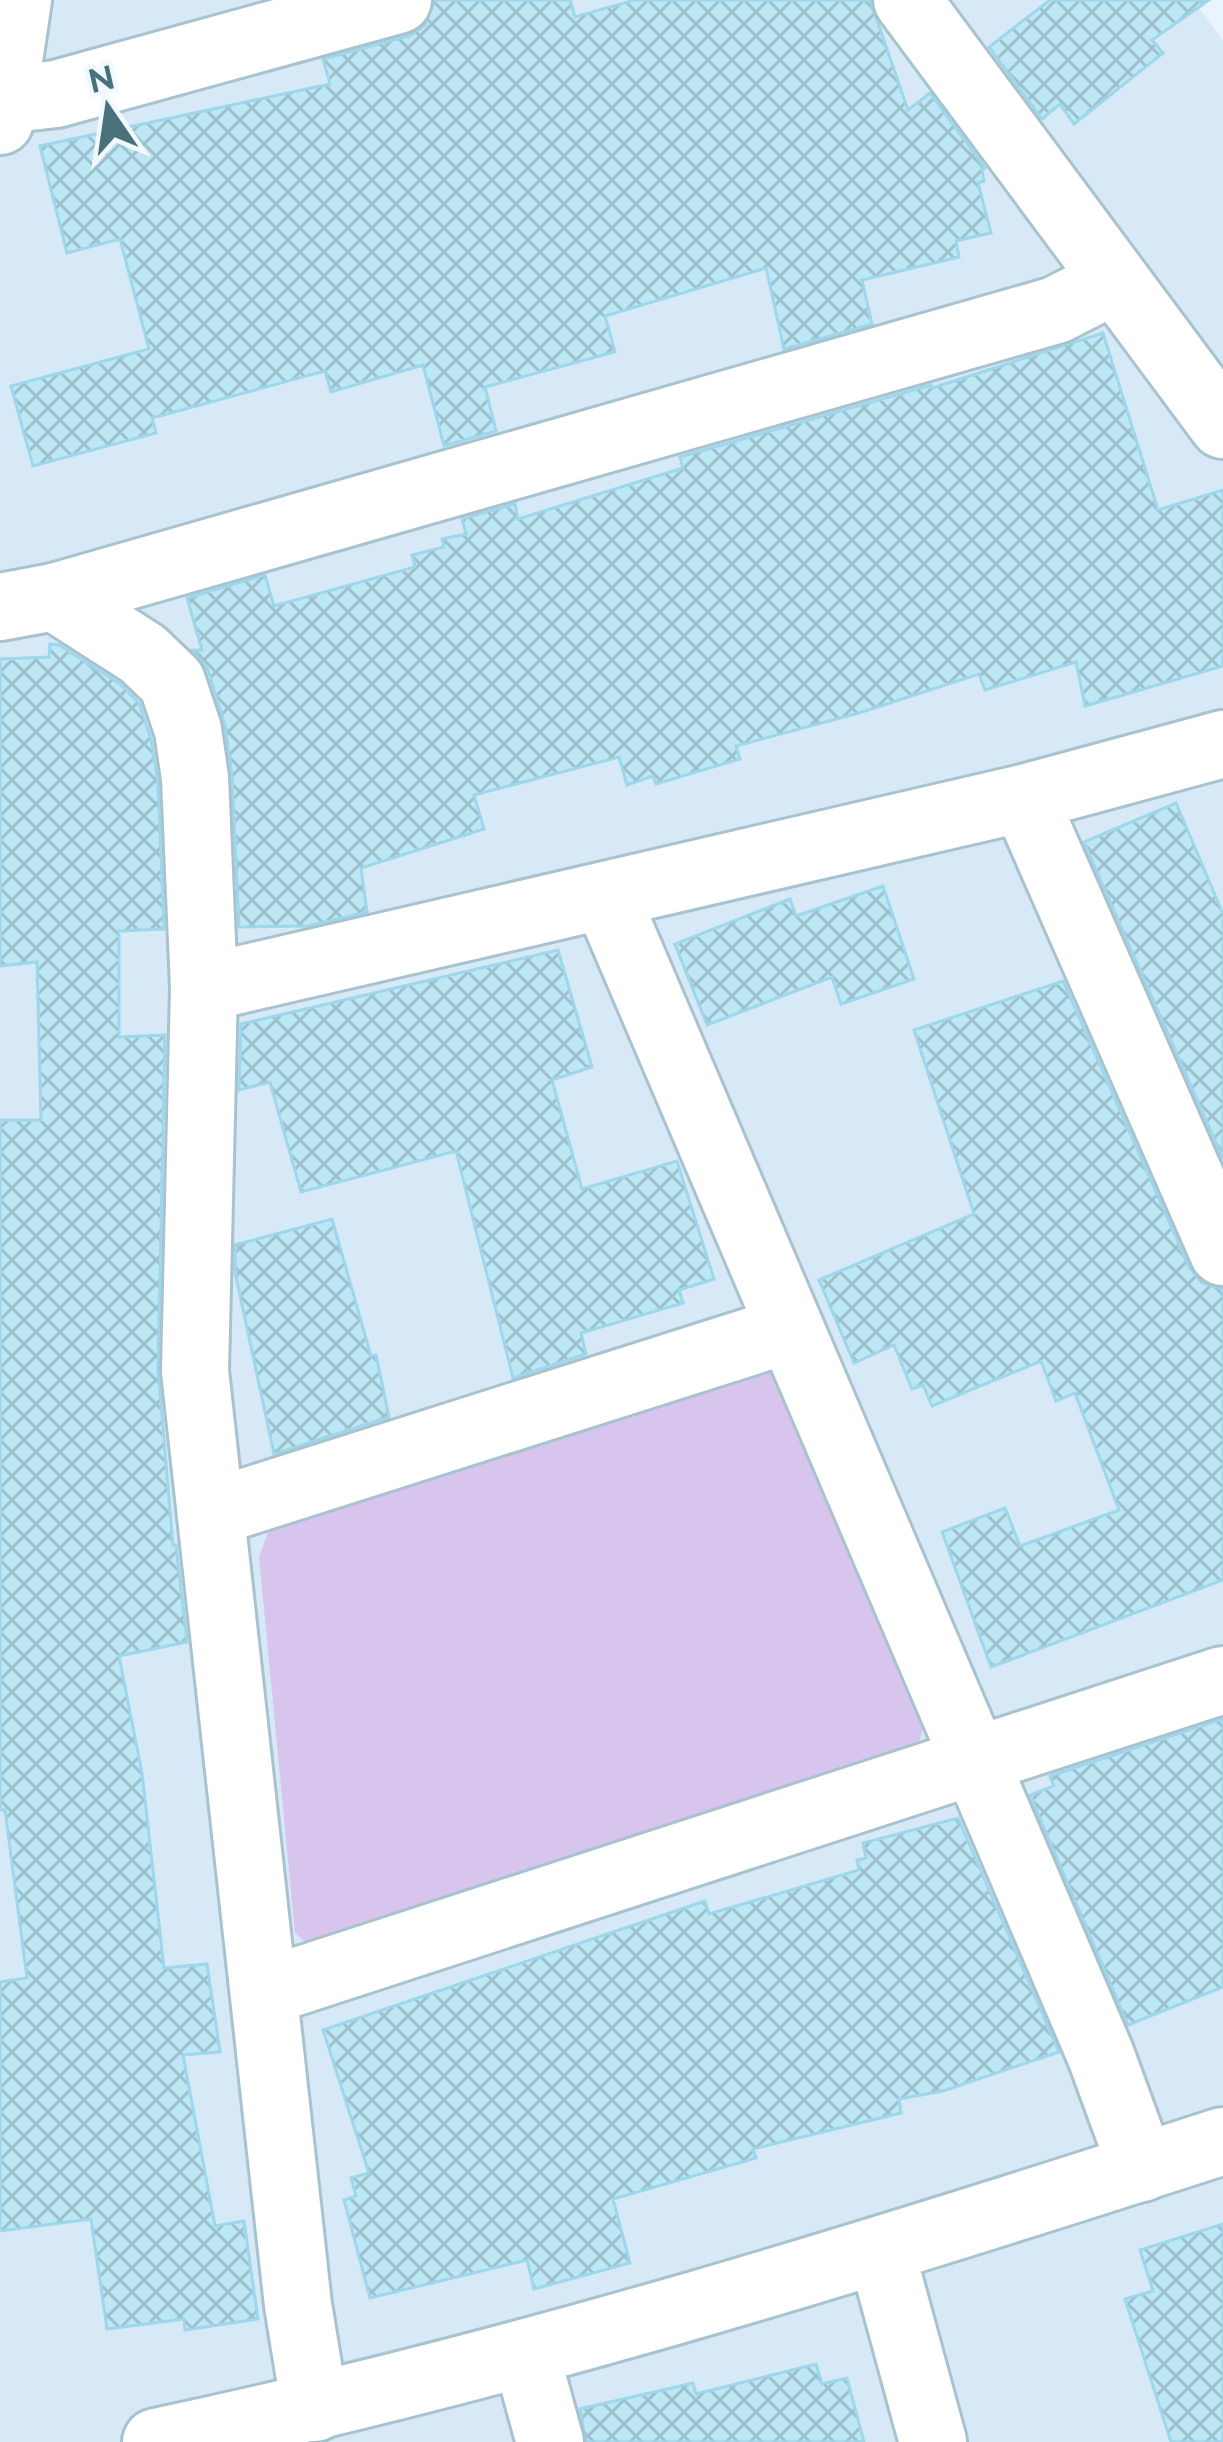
<svg xmlns="http://www.w3.org/2000/svg" width="1223" height="2442" viewBox="0 0 1223 2442" font-family="Raleway,sans-serif">
<style>
.residential{fill:#d7e9f7}
.park{fill:#d8c5ee}
.building{fill:url(#building-cross-hatch);stroke:#9dd7eb;stroke-width:3}
.lines{fill:none;stroke-linecap:round;stroke-linejoin:round}
.minor-casing{stroke:#a8c2ce;stroke-width:72}
.minor{stroke:#fff;stroke-width:66}
</style>
<defs>
<pattern id="building-cross-hatch" width="8" height="8" patternUnits="userSpaceOnUse" patternTransform="scale(3)"><rect width="8" height="8" fill="#bee7f6"/><path d="M0 0l8 8M0 8l8-8" fill="none" stroke="#9cc0cc"/></pattern>
</defs>
<rect width="100%" height="100%" fill="#e9f4fe"/>
<path class="residential" d="M 0,0 L 1193,0 L 1223,41 L 1223,2442 L 0,2442 Z"/>
<path class="park" d="M 755,1368 L 783,1376 L 925,1723 L 915,1755 L 316,1951 L 295,1933 L 259,1557 L 270,1527 Z"/>
<g class="building">
<path d="M 434,0 L 570,0 L 575,17 L 634,0 L 870,0 L 908,110 L 930,93 L 985,168 L 982,170 L 984,181 L 978,183 L 991,233 L 956,241 L 959,257 L 862,280 L 872,324 L 784,349 L 766,268 L 605,316 L 615,352 L 485,387 L 496,431 L 444,446 L 423,365 L 331,392 L 325,371 L 152,418 L 156,433 L 33,466 L 11,386 L 149,349 L 120,239 L 67,253 L 40,146 L 330,84 L 323,59 L 409,36 L 425,25 Z"/>
<path d="M 1050,0 L 1209,0 L 1152,40 L 1163,53 L 1074,124 L 1060,104 L 1042,119 L 989,47 Z"/>
<path d="M 1103,333 L 1158,510 L 1223,490 L 1223,666 L 1085,706 L 1076,662 L 985,690 L 979,674 L 859,713 L 736,746 L 740,759 L 656,784 L 653,776 L 627,785 L 619,757 L 474,795 L 484,829 L 361,868 L 367,912 L 307,926 L 239,927 L 232,776 L 225,725 L 208,670 L 192,650 L 202,650 L 187,598 L 265,575 L 274,606 L 415,567 L 412,555 L 444,547 L 442,539 L 466,534 L 462,519 L 515,504 L 518,519 L 683,468 L 680,457 L 931,385 L 932,388 Z"/>
<path d="M 50,644 L 59,645 L 120,684 L 139,703 L 151,739 L 158,782 L 164,929 L 119,931 L 119,1037 L 165,1035 L 158,1370 L 173,1545 L 176,1545 L 187,1642 L 119,1656 L 142,1773 L 164,1968 L 207,1964 L 220,2052 L 183,2055 L 215,2226 L 244,2221 L 258,2319 L 185,2330 L 184,2319 L 107,2329 L 91,2219 L 0,2231 L 0,1982 L 27,1978 L 5,1810 L 0,1810 L 0,1120 L 41,1120 L 37,962 L 0,966 L 0,659 L 49,657 Z"/>
<path d="M 1176,803 L 1223,914 L 1223,1159 L 1084,842 Z"/>
<path d="M 883,886 L 914,979 L 841,1004 L 832,977 L 707,1025 L 675,944 L 790,899 L 796,916 Z"/>
<path d="M 558,950 L 592,1067 L 552,1080 L 582,1189 L 677,1161 L 714,1279 L 679,1290 L 683,1303 L 581,1333 L 586,1354 L 513,1378 L 456,1151 L 301,1192 L 270,1082 L 239,1090 L 241,1024 Z"/>
<path d="M 1063,981 L 1189,1267 L 1202,1283 L 1223,1289 L 1223,1580 L 991,1667 L 942,1532 L 1005,1508 L 1020,1546 L 1119,1510 L 1075,1393 L 1056,1401 L 1041,1361 L 932,1406 L 923,1385 L 912,1389 L 894,1345 L 854,1363 L 819,1280 L 974,1214 L 914,1030 Z"/>
<path d="M 332,1219 L 371,1356 L 376,1355 L 389,1417 L 274,1454 L 235,1272 L 235,1245 Z"/>
<path d="M 1223,1719 L 1223,1987 L 1128,2025 L 1030,1795 L 1054,1786 L 1050,1776 Z"/>
<path d="M 958,1818 L 1059,2052 L 943,2091 L 899,2099 L 901,2113 L 753,2149 L 756,2158 L 613,2199 L 630,2263 L 534,2289 L 527,2260 L 370,2298 L 344,2200 L 356,2196 L 351,2178 L 369,2173 L 323,2030 L 705,1901 L 709,1914 L 859,1870 L 857,1860 L 866,1858 L 863,1843 Z"/>
<path d="M 1223,2224 L 1223,2442 L 1171,2442 L 1125,2299 L 1153,2291 L 1140,2250 Z"/>
<path d="M 816,2364 L 822,2384 L 847,2378 L 864,2442 L 586,2442 L 580,2409 L 693,2383 L 696,2394 Z"/>
</g>
<g class="lines">
<g class="minor-casing">
<g id="minor">
<path d="M 907,0 L 1223,425"/>
<path d="M 3,100 L 56,94 L 398,0"/>
<path d="M 0,121 L 18,0"/>
<path d="M 54,597 L 143,654 L 172,682 L 188,730 L 195,778 L 204,988 L 195,1371 L 298,2305 L 315,2408"/>
<path d="M 0,607 L 54,597 L 1056,310 L 1113,281"/>
<path d="M 1024,798 L 1223,1252"/>
<path d="M 606,897 L 1101,2056 L 1142,2168"/>
<path d="M 204,988 L 1024,798 L 1223,744"/>
<path d="M 211,1513 L 790,1329"/>
<path d="M 264,1992 L 1223,1680"/>
<path d="M 881,2251 L 933,2442"/>
<path d="M 526,2355 L 550,2442"/>
<path d="M 156,2442 C 519,2365 871,2255 1223,2141"/>
</g>
</g>
<use href="#minor" class="minor"/>
</g>
<g transform="translate(108 108) rotate(347)" stroke="#f1f9ff" stroke-width="9" paint-order="stroke">
<path d="M0-9L21 45L0 30L-21 45Z" fill="#49717c"/>
<text y="-18" font-size="33" font-weight="bold" text-anchor="middle" fill="#49717c">N</text>
</g>
</svg>
